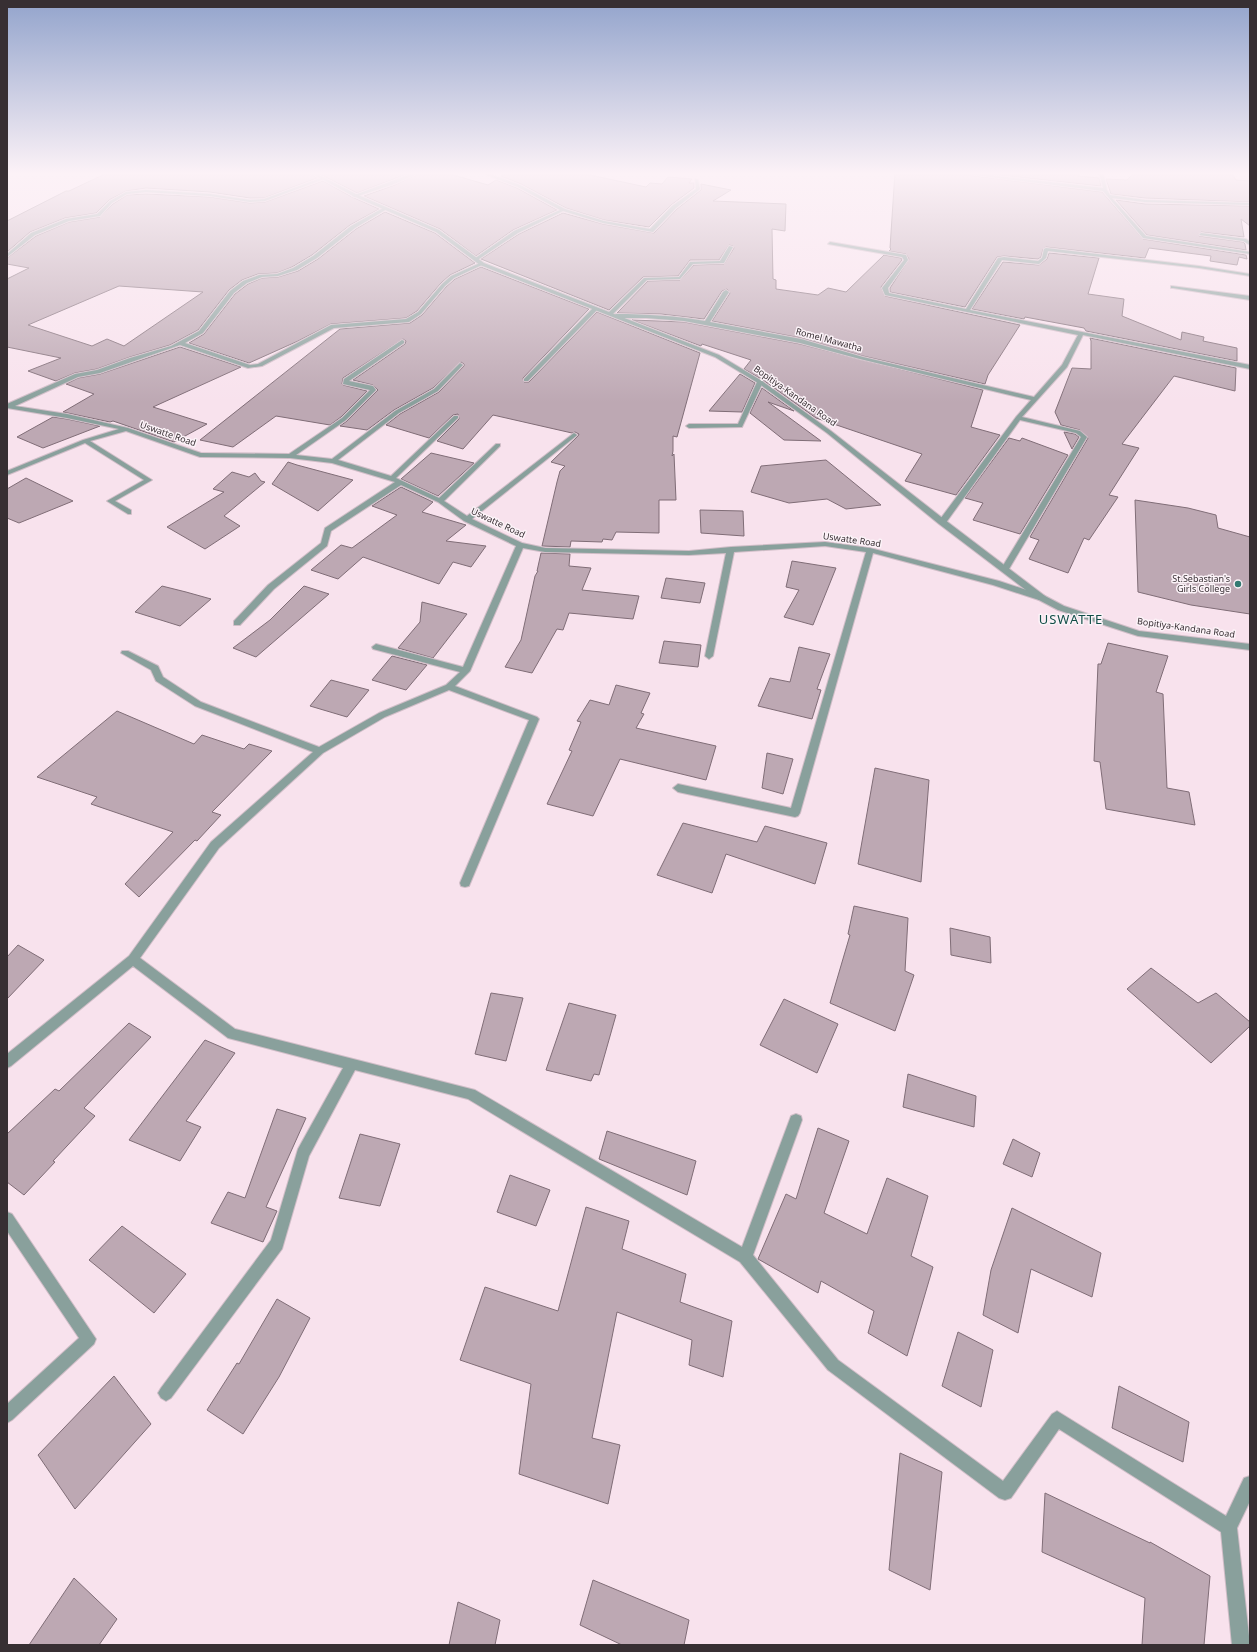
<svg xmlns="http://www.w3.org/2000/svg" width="1257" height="1652" viewBox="0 0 1257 1652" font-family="'Noto Sans',sans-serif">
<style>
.building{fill:#bda8b3;stroke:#806d77;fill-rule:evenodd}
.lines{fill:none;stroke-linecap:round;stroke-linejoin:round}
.minor-casing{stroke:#d1bec8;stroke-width:2}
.tertiary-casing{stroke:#d1bec8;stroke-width:2}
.minor{fill:#89a09c;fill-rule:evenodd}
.tertiary{fill:#89a09c;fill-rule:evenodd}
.poi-dot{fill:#337a72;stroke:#fcf3f8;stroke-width:1.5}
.labels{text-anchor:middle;stroke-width:3;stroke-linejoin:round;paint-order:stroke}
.far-street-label{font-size:9px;fill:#372f33;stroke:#fcf3f8}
.far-poi-label{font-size:9px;fill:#372f33;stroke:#fcf3f8;text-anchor:end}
.quarter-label{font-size:13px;letter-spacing:1px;fill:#114d47;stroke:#fcf3f8}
</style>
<rect width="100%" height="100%" fill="#f8e2ed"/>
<g class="building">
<path d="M 109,172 L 308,172 L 317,178 L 264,198 L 250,198 L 210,192 L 146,188 L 126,191 L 109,200 L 96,213 L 65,218 L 30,232 L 7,252 L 7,221 L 66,191 L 69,191 Z"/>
<path d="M 316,172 L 412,172 L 357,193 Z"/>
<path d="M 422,172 L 443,172 L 488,185 L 496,180 L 517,188 L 557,210 L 513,230 L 476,256 L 440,229 L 364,196 L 395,185 Z"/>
<path d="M 508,172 L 576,172 L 646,187 L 650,183 L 662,184 L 668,177 L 692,179 L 689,183 L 694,183 L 694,188 L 671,205 L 649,227 L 604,220 L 566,208 L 521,184 L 501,176 Z"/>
<path d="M 895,172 L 922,175 L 925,172 L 950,172 L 951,173 L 1102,192 L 1143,239 L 1246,255 L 1247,259 L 1239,257 L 1237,265 L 1210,261 L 1211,256 L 1149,248 L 1145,258 L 1046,247 L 1043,249 L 1041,257 L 1038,259 L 1004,256 L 997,257 L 965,307 L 890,292 L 890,288 L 909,259 L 906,254 L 889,251 L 891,249 L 890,248 Z"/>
<path d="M 973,172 L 1078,172 L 1078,176 L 1099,178 L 1101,186 Z"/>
<path d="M 1135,172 L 1231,172 L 1236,180 L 1250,181 L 1250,202 L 1145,198 L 1111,194 L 1106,179 L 1127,180 Z"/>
<path d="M 323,181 L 352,197 L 379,209 L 350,225 L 312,255 L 292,267 L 277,273 L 258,274 L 242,280 L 229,290 L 198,330 L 170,345 L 130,357 L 97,369 L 75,373 L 56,381 L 28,371 L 61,358 L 7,347 L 7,279 L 29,268 L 7,264 L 7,258 L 36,236 L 69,222 L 100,217 L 113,204 L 127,195 L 146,194 L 210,197 L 250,203 L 265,202 ZM 119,286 L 203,292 L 124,346 L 107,339 L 92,346 L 28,325 Z"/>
<path d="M 701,184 L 731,190 L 713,201 L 786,204 L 785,231 L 772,229 L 773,279 L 776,280 L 776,289 L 818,295 L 828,288 L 846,292 L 884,255 L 901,258 L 902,260 L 881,287 L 885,296 L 1020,325 L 988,375 L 985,384 L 863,356 L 801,338 L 712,321 L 730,293 L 727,289 L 722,291 L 704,319 L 661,314 L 617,313 L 648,281 L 680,280 L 694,265 L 724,264 L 734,248 L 733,246 L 729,245 L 719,260 L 690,260 L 678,276 L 643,277 L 609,310 L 481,259 L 519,234 L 563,213 L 603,224 L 654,233 L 677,209 L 701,190 Z"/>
<path d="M 1116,200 L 1145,204 L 1250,206 L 1250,226 L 1241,219 L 1244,237 L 1201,232 L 1198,235 L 1199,236 L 1243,242 L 1245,244 L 1246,250 L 1147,235 Z"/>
<path d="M 385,212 L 435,233 L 475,263 L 450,275 L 441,283 L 417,311 L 406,318 L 331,324 L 298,341 L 249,363 L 189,343 L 204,334 L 235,294 L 248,284 L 262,278 L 278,277 L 298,271 L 318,259 L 356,229 Z"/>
<path d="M 1049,253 L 1099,258 L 1088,294 L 1124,299 L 1122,316 L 1181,340 L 1182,332 L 1204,337 L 1203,341 L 1237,348 L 1237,361 L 1086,331 L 1084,328 L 1025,317 L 1024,319 L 972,309 L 1003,262 L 1039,265 L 1047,259 Z"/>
<path d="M 481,267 L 589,309 L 523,378 L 524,382 L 529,382 L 597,312 L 700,353 L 677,437 L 673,436 L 673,451 L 672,456 L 674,454 L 676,500 L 659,500 L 659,533 L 616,532 L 612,540 L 603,539 L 602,542 L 571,541 L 570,547 L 542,546 L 557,482 L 560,471 L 565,466 L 551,462 L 578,436 L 579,434 L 575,432 L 572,433 L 493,415 L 463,449 L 437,441 L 459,419 L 458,414 L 453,415 L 429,438 L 386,425 L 400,414 L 439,392 L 464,366 L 464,364 L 461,362 L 433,388 L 394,410 L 367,430 L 340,426 L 347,421 L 378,390 L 373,385 L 353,380 L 405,344 L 406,341 L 403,339 L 343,378 L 342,384 L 343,385 L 367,391 L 341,417 L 330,425 L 276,416 L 233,447 L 200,440 L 340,329 L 410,323 L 422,315 L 446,287 L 455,279 Z"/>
<path d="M 632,320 L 684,322 L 800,344 L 983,390 L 971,427 L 1000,435 L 956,495 L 905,481 L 922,454 L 816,418 L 763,380 L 744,369 L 751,360 L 702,344 L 701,346 Z"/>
<path d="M 1090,338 L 1236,368 L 1235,391 L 1174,376 L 1122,444 L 1139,448 L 1109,495 L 1118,497 L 1089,540 L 1084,538 L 1068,573 L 1029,559 L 1039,540 L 1030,537 L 1088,438 L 1080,430 L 1061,425 L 1055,412 L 1072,368 L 1091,369 L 1091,341 Z"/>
<path d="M 180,347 L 241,367 L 153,407 L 207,424 L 174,442 L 113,421 L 110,422 L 63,412 L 94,394 L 66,384 L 78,378 L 100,374 Z"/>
<path d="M 740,374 L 755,383 L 742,412 L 709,411 Z"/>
<path d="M 762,388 L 794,411 L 768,402 L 821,441 L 784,440 L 750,413 Z"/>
<path d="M 53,417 L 67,419 L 100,426 L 43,448 L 17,437 Z"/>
<path d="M 1064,432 L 1075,434 L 1079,437 L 1072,449 Z"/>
<path d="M 1009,438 L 1020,441 L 1022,438 L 1068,455 L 1020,534 L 973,520 L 983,503 L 965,498 Z"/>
<path d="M 431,453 L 474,463 L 438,496 L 401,479 Z"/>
<path d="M 826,460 L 881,505 L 846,509 L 827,499 L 789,503 L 751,492 L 761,466 Z"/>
<path d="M 288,462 L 297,465 L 353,480 L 318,511 L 272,484 Z"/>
<path d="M 232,472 L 249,477 L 255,473 L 261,481 L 265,482 L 224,516 L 240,526 L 205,549 L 167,527 L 224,492 L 213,489 Z"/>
<path d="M 26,478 L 73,501 L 19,523 L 7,518 L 7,489 Z"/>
<path d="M 401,487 L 433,502 L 422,512 L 466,525 L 446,541 L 486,546 L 471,567 L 453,562 L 439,584 L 363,557 L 338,579 L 311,570 L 341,545 L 352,548 L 397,515 L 372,506 Z"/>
<path d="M 1135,500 L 1188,508 L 1216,515 L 1218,528 L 1250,537 L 1250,614 L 1191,605 L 1138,592 Z"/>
<path d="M 700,510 L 743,511 L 744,536 L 701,533 Z"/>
<path d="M 541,553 L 570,554 L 569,566 L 591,568 L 582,590 L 639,596 L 633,619 L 569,613 L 563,630 L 557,629 L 532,673 L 505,667 L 521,640 L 535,576 L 538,571 L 537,571 Z"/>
<path d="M 792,561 L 836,568 L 813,625 L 784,617 L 799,590 L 786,587 Z"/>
<path d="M 666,578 L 705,583 L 700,603 L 661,598 Z"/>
<path d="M 162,586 L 186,592 L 211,599 L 180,626 L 135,612 Z"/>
<path d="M 304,586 L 329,594 L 256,657 L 233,648 L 270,620 Z"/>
<path d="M 422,602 L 467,614 L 433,658 L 398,648 L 420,622 Z"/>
<path d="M 664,641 L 701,645 L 698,667 L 659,663 Z"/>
<path d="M 1108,643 L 1168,656 L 1156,692 L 1163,694 L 1167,788 L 1189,792 L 1195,825 L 1106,809 L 1100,762 L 1094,761 L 1098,664 L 1101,664 Z"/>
<path d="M 799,647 L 830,654 L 817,689 L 821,690 L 812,719 L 758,706 L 770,678 L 790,682 Z"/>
<path d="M 392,656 L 427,665 L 406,690 L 372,680 Z"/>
<path d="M 331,680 L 369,690 L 347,717 L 310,706 Z"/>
<path d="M 616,685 L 650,693 L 641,713 L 644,714 L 636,728 L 716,746 L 706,780 L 620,759 L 593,816 L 547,804 L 572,751 L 569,750 L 581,722 L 577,721 L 590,700 L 609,705 Z"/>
<path d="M 117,711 L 194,744 L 202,735 L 244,749 L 249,744 L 272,751 L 212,812 L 221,815 L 197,841 L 195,840 L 139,897 L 125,884 L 173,832 L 91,804 L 97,797 L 37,777 Z"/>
<path d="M 767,753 L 793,759 L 783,794 L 762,788 Z"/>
<path d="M 875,768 L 929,780 L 921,882 L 858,864 Z"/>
<path d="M 683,823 L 757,842 L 765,826 L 827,843 L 815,884 L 726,854 L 712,893 L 657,875 Z"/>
<path d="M 854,906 L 908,918 L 905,971 L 914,975 L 895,1031 L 830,1003 L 850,935 L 848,934 Z"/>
<path d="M 950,928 L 990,937 L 991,963 L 951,955 Z"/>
<path d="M 18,945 L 44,960 L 7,999 L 7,957 Z"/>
<path d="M 1151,968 L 1198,1003 L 1216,993 L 1250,1022 L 1250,1026 L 1211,1063 L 1127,989 Z"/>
<path d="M 491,993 L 523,998 L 506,1061 L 475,1054 Z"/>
<path d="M 784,999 L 838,1024 L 817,1073 L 760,1045 Z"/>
<path d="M 569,1003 L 616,1015 L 599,1075 L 594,1074 L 591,1081 L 546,1070 Z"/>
<path d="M 129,1023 L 151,1037 L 84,1108 L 95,1116 L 53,1161 L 55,1162 L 24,1195 L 7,1182 L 7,1134 L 55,1089 L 59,1091 Z"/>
<path d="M 205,1040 L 235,1053 L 186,1121 L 201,1127 L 180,1161 L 129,1140 Z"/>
<path d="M 908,1074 L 976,1096 L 974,1127 L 903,1107 Z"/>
<path d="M 277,1109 L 306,1118 L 266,1207 L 277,1211 L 263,1242 L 211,1223 L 228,1192 L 245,1198 Z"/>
<path d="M 818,1128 L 849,1141 L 824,1213 L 867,1234 L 887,1178 L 928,1196 L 911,1256 L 933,1267 L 907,1356 L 868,1333 L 874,1311 L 821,1281 L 818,1293 L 758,1259 L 786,1194 L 796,1199 Z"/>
<path d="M 607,1131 L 696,1161 L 687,1195 L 599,1159 Z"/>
<path d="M 360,1134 L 400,1144 L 380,1206 L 339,1198 Z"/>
<path d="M 1013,1139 L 1040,1153 L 1032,1177 L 1003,1164 Z"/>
<path d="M 510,1175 L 550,1190 L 536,1226 L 497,1212 Z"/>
<path d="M 586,1207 L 629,1221 L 622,1249 L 686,1274 L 680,1302 L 732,1321 L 723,1377 L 689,1365 L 692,1340 L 617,1312 L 592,1438 L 620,1445 L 608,1504 L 519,1474 L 531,1384 L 460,1360 L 485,1287 L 558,1311 Z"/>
<path d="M 1012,1208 L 1101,1253 L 1092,1297 L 1031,1269 L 1018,1333 L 983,1315 L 991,1270 Z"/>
<path d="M 122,1226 L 186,1274 L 154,1313 L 89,1260 Z"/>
<path d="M 277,1299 L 310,1318 L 279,1377 L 243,1434 L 207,1410 L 237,1363 L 239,1364 Z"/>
<path d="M 958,1332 L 993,1350 L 981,1407 L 942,1386 Z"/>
<path d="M 114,1376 L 151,1424 L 75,1509 L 38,1455 Z"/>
<path d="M 1119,1386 L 1189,1422 L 1183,1462 L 1112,1428 Z"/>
<path d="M 900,1453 L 942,1472 L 930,1590 L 889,1570 Z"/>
<path d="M 1045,1493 L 1150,1543 L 1150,1542 L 1210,1576 L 1204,1645 L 1142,1645 L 1145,1598 L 1042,1552 Z"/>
<path d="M 74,1578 L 117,1619 L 99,1645 L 29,1645 Z"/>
<path d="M 593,1580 L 689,1620 L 684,1645 L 622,1645 L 580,1625 Z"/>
<path d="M 458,1602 L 500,1620 L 495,1645 L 449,1645 Z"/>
</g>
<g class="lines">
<g class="minor-casing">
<g id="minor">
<path d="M 416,172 L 421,172 L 394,184 L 355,197 L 352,196 Z"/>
<path d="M 951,172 L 961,172 L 1103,188 L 1099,172 L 1103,172 L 1107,190 L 1110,195 L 1145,200 L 1250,203 L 1250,205 L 1145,202 L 1112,198 L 1146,236 L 1250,252 L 1250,254 L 1143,238 L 1103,191 Z"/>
<path d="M 487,173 L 520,185 L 565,209 L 604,221 L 650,229 L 672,206 L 696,189 L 695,179 L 698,180 L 700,189 L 676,208 L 653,232 L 603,223 L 563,211 L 518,233 L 476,261 L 474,259 L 514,231 L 560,210 L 518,187 L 487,175 Z"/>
<path d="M 321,178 L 324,179 L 265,201 L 250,202 L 210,196 L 146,192 L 127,194 L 112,203 L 100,216 L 69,221 L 35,235 L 7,257 L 7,254 L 31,233 L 66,219 L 97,214 L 110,201 L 126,192 L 146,190 L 210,194 L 250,200 L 264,199 Z"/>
<path d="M 383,208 L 387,209 L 355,228 L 317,258 L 297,270 L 278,276 L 262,277 L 247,283 L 234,293 L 203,333 L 185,343 L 250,365 L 258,364 L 331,325 L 406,319 L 418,312 L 442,284 L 451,276 L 480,263 L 484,264 L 454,278 L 445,286 L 421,314 L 409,322 L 334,328 L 262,366 L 248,368 L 180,345 L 100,373 L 78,377 L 15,406 L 67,414 L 128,428 L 201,453 L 289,454 L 342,418 L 370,390 L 343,384 L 344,379 L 402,340 L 404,341 L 404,343 L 349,381 L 373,386 L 376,390 L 346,420 L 296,455 L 332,459 L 395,411 L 434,389 L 460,363 L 463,365 L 462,366 L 438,391 L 399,413 L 338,460 L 391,476 L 454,416 L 458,416 L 458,418 L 396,478 L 439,498 L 496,444 L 500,444 L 500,446 L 444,501 L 467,516 L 574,433 L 577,435 L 576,436 L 472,519 L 522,543 L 545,548 L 689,551 L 731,547 L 825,542 L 870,548 L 999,581 L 1045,596 L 1046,598 L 1042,600 L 1039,600 L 993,585 L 873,553 L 800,813 L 798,816 L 795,817 L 678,792 L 673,788 L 678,784 L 791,808 L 866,552 L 825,546 L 734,552 L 713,656 L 709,659 L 705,656 L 726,553 L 689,555 L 545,552 L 523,548 L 470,671 L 455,686 L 537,717 L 539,719 L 469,886 L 465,887 L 461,886 L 460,883 L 529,720 L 449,690 L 385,717 L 323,753 L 219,848 L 140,958 L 235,1029 L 475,1090 L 742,1247 L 791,1116 L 796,1114 L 801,1116 L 802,1120 L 753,1255 L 838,1360 L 1003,1481 L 1052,1414 L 1057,1411 L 1226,1516 L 1244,1478 L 1250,1476 L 1250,1501 L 1237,1528 L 1250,1645 L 1232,1645 L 1221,1532 L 1059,1429 L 1011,1498 L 1005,1500 L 999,1498 L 828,1370 L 740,1262 L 468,1099 L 355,1070 L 309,1156 L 282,1249 L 171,1398 L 166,1401 L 161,1398 L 158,1393 L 161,1388 L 271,1240 L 298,1149 L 343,1068 L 228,1038 L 133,966 L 11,1066 L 7,1068 L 7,1054 L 129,956 L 211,842 L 313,752 L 195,706 L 156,681 L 151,670 L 121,653 L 122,651 L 128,651 L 158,666 L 163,677 L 201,702 L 319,747 L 379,713 L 446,685 L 460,672 L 373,649 L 372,647 L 376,644 L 463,667 L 516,546 L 464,521 L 438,502 L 401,485 L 331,531 L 327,546 L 274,589 L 240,625 L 234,625 L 234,621 L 268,585 L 321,543 L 325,528 L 395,482 L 332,463 L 290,458 L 200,457 L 126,431 L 90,441 L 152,480 L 115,501 L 131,510 L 131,514 L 128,514 L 107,501 L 144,480 L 85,443 L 7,475 L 7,471 L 83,440 L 119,429 L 67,418 L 7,408 L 7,404 L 75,374 L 97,370 L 130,358 L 171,346 L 199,331 L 230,291 L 243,281 L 259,275 L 277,274 L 293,268 L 313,256 L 351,226 Z"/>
<path d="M 1201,233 L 1246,239 L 1250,242 L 1250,245 L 1243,241 L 1199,235 Z"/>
<path d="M 830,242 L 906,255 L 908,260 L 888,288 L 889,293 L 966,309 L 998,258 L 1004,257 L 1038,261 L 1042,258 L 1044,249 L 1046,248 L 1199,266 L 1250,274 L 1250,276 L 1199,268 L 1048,251 L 1046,258 L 1039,264 L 1002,260 L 970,310 L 1250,365 L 1250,369 L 1083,335 L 1067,367 L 1022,417 L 1080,431 L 1087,437 L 1009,569 L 1008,571 L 1002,571 L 1001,569 L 1081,437 L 1076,433 L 1020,420 L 945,524 L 942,524 L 938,522 L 1016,417 L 1031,400 L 860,359 L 800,343 L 684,321 L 646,318 L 616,318 L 613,316 L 616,314 C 646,314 676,316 705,321 L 723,292 L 726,290 L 729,292 L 710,322 L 801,339 L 863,357 L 1034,397 L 1062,365 L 1078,335 L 885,295 L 882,288 L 904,260 L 902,257 L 828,244 Z"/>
<path d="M 729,246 L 733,247 L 724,263 L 693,264 L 680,279 L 647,280 L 612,315 L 607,314 L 644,278 L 679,277 L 690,262 L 720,261 Z"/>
<path d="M 1171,286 L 1250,296 L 1250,300 L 1173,288 L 1171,288 Z"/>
<path d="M 593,308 L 598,309 L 528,381 L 524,381 L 524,379 Z"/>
<path d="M 760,380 L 763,382 L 742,427 L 689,428 L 686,426 L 689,424 L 738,424 L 757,382 Z"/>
<path d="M 7,1212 L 12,1214 L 96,1339 L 94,1344 L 12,1420 L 7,1423 L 7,1404 L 79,1338 L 7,1231 Z"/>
</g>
</g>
<g class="tertiary-casing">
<path id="tertiary" d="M 309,172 L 313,172 L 356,194 L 439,230 L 484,263 L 719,355 L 762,381 L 831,431 L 945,520 L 1045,596 L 1064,606 L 1139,631 L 1250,644 L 1250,650 L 1138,636 L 1058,610 L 1039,600 L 939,524 L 827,433 L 758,383 L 715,357 L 480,265 L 436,232 L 353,196 Z"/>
</g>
<use href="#minor" class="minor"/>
<use href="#tertiary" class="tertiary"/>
</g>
<linearGradient id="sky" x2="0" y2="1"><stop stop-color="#93a4cc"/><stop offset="0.43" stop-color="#fcf2f7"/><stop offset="1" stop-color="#fcf2f7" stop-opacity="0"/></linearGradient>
<rect width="1257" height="403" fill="url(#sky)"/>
<circle class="poi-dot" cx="1238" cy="584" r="4"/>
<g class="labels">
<g class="far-street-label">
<text transform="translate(829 340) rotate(15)" y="3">Romel Mawatha</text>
<text transform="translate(795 396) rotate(35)" y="3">Bopitiya-Kandana Road</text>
<text transform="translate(168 434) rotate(19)" y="3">Uswatte Road</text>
<text transform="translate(498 523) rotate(25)" y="3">Uswatte Road</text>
<text transform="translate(852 540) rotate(8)" y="3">Uswatte Road</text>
<text transform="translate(1186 628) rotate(8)" y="3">Bopitiya-Kandana Road</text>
</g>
<g class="far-poi-label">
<text x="1230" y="582">St.Sebastian's<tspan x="1230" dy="10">Girls College</tspan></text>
</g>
<g class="quarter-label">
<text x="1071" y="624">USWATTE</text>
</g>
</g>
<rect width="1257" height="1652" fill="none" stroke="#372f33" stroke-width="16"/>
</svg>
